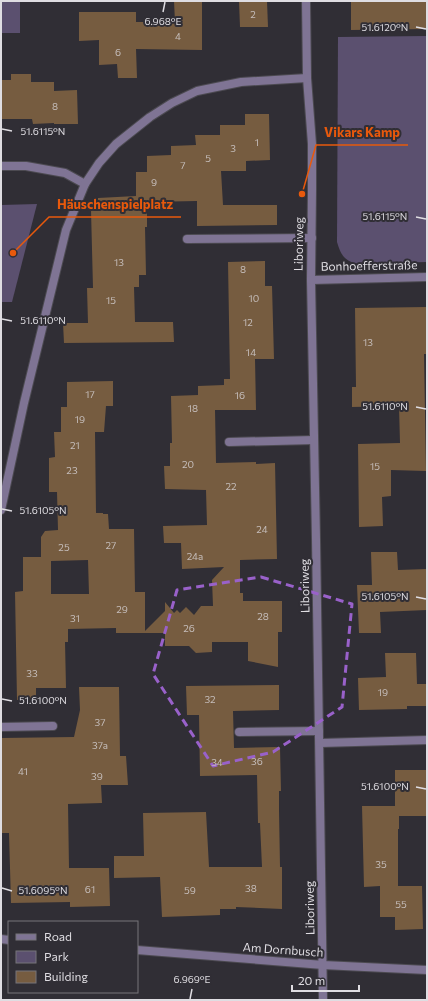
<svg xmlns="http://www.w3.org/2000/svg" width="428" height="1001" viewBox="0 0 428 1001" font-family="Commissioner,sans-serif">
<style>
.green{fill:#5b506f}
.building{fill:#765c40;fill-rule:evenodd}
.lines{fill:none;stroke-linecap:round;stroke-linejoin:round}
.service-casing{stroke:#4c4a51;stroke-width:10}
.minor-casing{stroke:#4c4a51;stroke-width:10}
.service{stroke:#7f7494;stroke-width:8}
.minor{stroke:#7f7494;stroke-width:8}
.marked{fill:none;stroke:#9961ca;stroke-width:3;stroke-dasharray:8 5;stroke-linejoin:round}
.ticks{fill:none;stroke:#dfdde2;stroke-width:1.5}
.labels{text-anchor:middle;stroke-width:4;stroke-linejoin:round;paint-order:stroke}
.number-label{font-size:10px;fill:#c5bdba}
.street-label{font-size:12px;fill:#dfdde2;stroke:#302e35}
.ticks-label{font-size:10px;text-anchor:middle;fill:#dfdde2;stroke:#302e35;stroke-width:4;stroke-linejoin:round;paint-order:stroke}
.leader{fill:none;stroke:#e8590c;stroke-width:1.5}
.callout-dot{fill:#e8590c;stroke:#302e35;stroke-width:1.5}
.callout-label{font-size:13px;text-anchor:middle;font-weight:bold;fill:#e8590c;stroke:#302e35;stroke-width:4;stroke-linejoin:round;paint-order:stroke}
</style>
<rect width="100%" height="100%" fill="#302e35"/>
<g class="green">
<rect x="1" y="1" width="19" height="32"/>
<path d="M 427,36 L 427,262 L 356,264 C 343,259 341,255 337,242 L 338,37 Z"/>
<path d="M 37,204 L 12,302 L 1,302 L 1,205 Z"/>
</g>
<g class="building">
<path d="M 174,1 L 202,1 L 202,50 L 136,49 L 137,78 L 118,78 L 117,64 L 99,65 L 99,40 L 79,41 L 79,12 L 136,12 L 136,22 L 175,22 Z"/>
<path d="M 239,1 L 267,1 L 268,27 L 240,27 Z"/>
<path d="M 351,1 L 427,1 L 427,29 L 351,30 Z"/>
<path d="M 11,74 L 31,74 L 31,82 L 54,82 L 54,91 L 77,90 L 78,124 L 54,124 L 54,123 L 33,124 L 32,119 L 1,119 L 1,80 L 11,80 Z"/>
<path d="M 245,114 L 269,114 L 270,160 L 246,161 L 246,171 L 221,171 L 223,205 L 277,205 L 277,225 L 197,226 L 197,201 L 147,202 L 147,227 L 145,227 L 146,275 L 139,275 L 139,287 L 134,287 L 135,322 L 173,322 L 174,342 L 64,343 L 63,323 L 88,323 L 87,288 L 93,288 L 91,210 L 98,198 L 136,196 L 136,172 L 147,172 L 147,156 L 171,155 L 171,146 L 196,145 L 195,135 L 220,135 L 220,125 L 245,125 Z"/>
<path d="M 265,261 L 265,286 L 272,286 L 274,359 L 255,359 L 256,410 L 215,410 L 216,463 L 256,462 L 256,464 L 275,463 L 277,559 L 240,560 L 240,593 L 243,593 L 243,601 L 282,601 L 282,632 L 278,632 L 278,667 L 248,661 L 248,642 L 212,642 L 212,652 L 196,653 L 189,646 L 165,646 L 165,633 L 116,633 L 116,628 L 68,629 L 68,642 L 65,642 L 66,688 L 36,688 L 36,699 L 17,700 L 15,592 L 23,591 L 23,557 L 41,557 L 41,537 L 45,531 L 58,530 L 57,492 L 49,492 L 49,458 L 55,457 L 54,432 L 61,432 L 61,407 L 67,407 L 67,382 L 113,381 L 113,406 L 106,406 L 104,432 L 95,432 L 96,513 L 103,513 L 103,514 L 108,514 L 109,529 L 134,529 L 135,592 L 145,592 L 145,631 L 165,611 L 165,602 L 174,613 L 177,610 L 180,613 L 186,607 L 194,615 L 201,606 L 213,606 L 212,580 L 224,567 L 182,569 L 181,543 L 164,543 L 163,526 L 207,525 L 206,490 L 165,489 L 164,466 L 170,466 L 170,443 L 172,443 L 171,396 L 198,395 L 198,386 L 224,385 L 224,379 L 230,379 L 228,262 ZM 88,560 L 89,594 L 51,594 L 51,561 Z"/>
<path d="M 427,307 L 427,354 L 424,354 L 426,471 L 391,470 L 391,496 L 382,497 L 383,526 L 359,527 L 358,444 L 400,443 L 399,406 L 352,407 L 352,387 L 356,387 L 355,308 Z"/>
<path d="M 371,552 L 397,552 L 398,570 L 427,569 L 427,610 L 380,612 L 381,633 L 359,633 L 357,585 L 372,585 Z"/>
<path d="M 385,653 L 416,653 L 417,684 L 427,684 L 427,706 L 407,706 L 407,709 L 359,710 L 358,678 L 386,677 Z"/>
<path d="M 279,685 L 279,710 L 233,711 L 234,748 L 280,747 L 281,791 L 279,791 L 279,810 L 280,867 L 282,867 L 282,909 L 236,907 L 236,909 L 220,909 L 220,915 L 162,917 L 160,877 L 114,878 L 114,856 L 144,856 L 143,813 L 206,812 L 209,867 L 262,867 L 260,823 L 258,823 L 257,775 L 200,776 L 199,715 L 187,715 L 186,686 Z"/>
<path d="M 79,687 L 119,687 L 120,756 L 126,756 L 128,785 L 101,785 L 102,803 L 68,804 L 69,868 L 109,868 L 110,906 L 70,907 L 70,902 L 11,903 L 9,833 L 1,833 L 1,738 L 74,737 L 80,710 Z"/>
<path d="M 395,770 L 427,770 L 427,816 L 399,816 L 399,829 L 398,829 L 398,886 L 422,886 L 423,929 L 395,930 L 395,917 L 380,917 L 380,886 L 364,887 L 362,806 L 395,806 Z"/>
</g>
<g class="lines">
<g class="service-casing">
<g id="service">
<path d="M 1,166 L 26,166 L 65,173 L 85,184"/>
<path d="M 187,239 L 312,238"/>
<path d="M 229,442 L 314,440"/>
<path d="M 1,727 L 53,726"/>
<path d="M 239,732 L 319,731"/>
</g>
</g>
<g class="minor-casing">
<g id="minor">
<path d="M 306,1 L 307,78 L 312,144 L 312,190 L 311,280 L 316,539 L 323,1000"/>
<path d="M 311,280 L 427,277"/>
<path d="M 1,510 L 24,403 L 66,230 L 85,184 L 99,163 L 116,144 L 150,117 L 172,103 L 197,91 L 241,82 L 307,78"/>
<path d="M 320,743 L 427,740"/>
<path d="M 1,939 L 9,940"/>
<path d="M 137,950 L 323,965 L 427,970"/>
</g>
</g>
<use href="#service" class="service"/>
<use href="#minor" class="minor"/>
</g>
<path class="marked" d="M 261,577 L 352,604 L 342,707 L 273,752 L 213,766 L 153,674 L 177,590 Z"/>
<path class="ticks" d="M 163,12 L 165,2M 416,27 L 426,29M 2,129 L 12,131M 416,217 L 426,219M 2,319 L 12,321M 416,407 L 426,409M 2,509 L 12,511M 416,597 L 426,599M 2,699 L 12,701M 416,787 L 426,789M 2,888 L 12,891M 190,999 L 192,989"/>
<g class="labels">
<g class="number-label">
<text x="253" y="18">2</text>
<text x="178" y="40">4</text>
<text x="118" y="56">6</text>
<text x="55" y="110">8</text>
<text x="257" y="146">1</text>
<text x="233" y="152">3</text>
<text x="208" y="162">5</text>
<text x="183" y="169">7</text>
<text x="154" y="186">9</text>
<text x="119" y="266">13</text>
<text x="243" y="273">8</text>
<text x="254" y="302">10</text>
<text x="111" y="304">15</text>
<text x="248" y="326">12</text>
<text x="368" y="346">13</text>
<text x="251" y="356">14</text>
<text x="90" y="398">17</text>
<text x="240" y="399">16</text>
<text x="193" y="412">18</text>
<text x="80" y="423">19</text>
<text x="75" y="449">21</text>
<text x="188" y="468">20</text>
<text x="375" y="470">15</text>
<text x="72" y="474">23</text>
<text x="231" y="490">22</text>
<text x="262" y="533">24</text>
<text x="111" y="549">27</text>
<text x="64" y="551">25</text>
<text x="195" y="560">24a</text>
<text x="122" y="613">29</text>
<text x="263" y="620">28</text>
<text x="75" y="622">31</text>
<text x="189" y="632">26</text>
<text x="32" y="677">33</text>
<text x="383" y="696">19</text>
<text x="210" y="703">32</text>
<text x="100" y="726">37</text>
<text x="100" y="749">37a</text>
<text x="257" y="765">36</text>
<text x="217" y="766">34</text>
<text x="23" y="775">41</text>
<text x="97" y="780">39</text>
<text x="381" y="868">35</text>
<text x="251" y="892">38</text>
<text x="90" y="893">61</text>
<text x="190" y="894">59</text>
<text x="401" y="908">55</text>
</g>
<g class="street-label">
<text transform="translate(299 244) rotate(-89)" y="4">Liboriweg</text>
<text transform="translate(369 266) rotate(-1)" y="4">Bonhoefferstraße</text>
<text transform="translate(305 586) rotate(-91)" y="4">Liboriweg</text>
<text transform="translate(310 908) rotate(-91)" y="4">Liboriweg</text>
<text transform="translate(283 950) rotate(4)" y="4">Am Dornbusch</text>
</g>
</g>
<g class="ticks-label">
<text x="163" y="25">6.968°E</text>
<text x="385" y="31">51.6120°N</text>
<text x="43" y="135">51.6115°N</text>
<text x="385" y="220">51.6115°N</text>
<text x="43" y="324">51.6110°N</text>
<text x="385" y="410">51.6110°N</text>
<text x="43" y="514">51.6105°N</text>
<text x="385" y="600">51.6105°N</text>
<text x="43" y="704">51.6100°N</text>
<text x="385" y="790">51.6100°N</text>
<text x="43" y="894">51.6095°N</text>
<text x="192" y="983">6.969°E</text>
</g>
<path class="leader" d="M302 194L316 145H408M13 253L49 217H181"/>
<g class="callout-dot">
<circle cx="302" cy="194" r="4"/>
<circle cx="13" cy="253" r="4"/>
</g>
<g class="callout-label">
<text x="362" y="137">Vikars Kamp</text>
<text x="115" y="209">Häuschenspielplatz</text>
</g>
<rect width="428" height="1001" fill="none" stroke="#dfdde2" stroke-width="4"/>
<rect x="8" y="921" width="130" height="72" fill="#302e35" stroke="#76747a"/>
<rect x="16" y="934" width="20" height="6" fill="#7f7494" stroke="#76747a"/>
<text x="44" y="941" font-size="12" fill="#dfdde2">Road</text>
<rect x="16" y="951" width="20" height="12" fill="#5b506f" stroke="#76747a"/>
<text x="44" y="961" font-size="12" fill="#dfdde2">Park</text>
<rect x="16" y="971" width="20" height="12" fill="#765c40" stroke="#76747a"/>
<text x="44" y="981" font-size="12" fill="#dfdde2">Building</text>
<path d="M292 985v6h67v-6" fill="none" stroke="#dfdde2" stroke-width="2"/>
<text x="298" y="985" font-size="12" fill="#dfdde2" stroke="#302e35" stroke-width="3" paint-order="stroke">20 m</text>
</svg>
